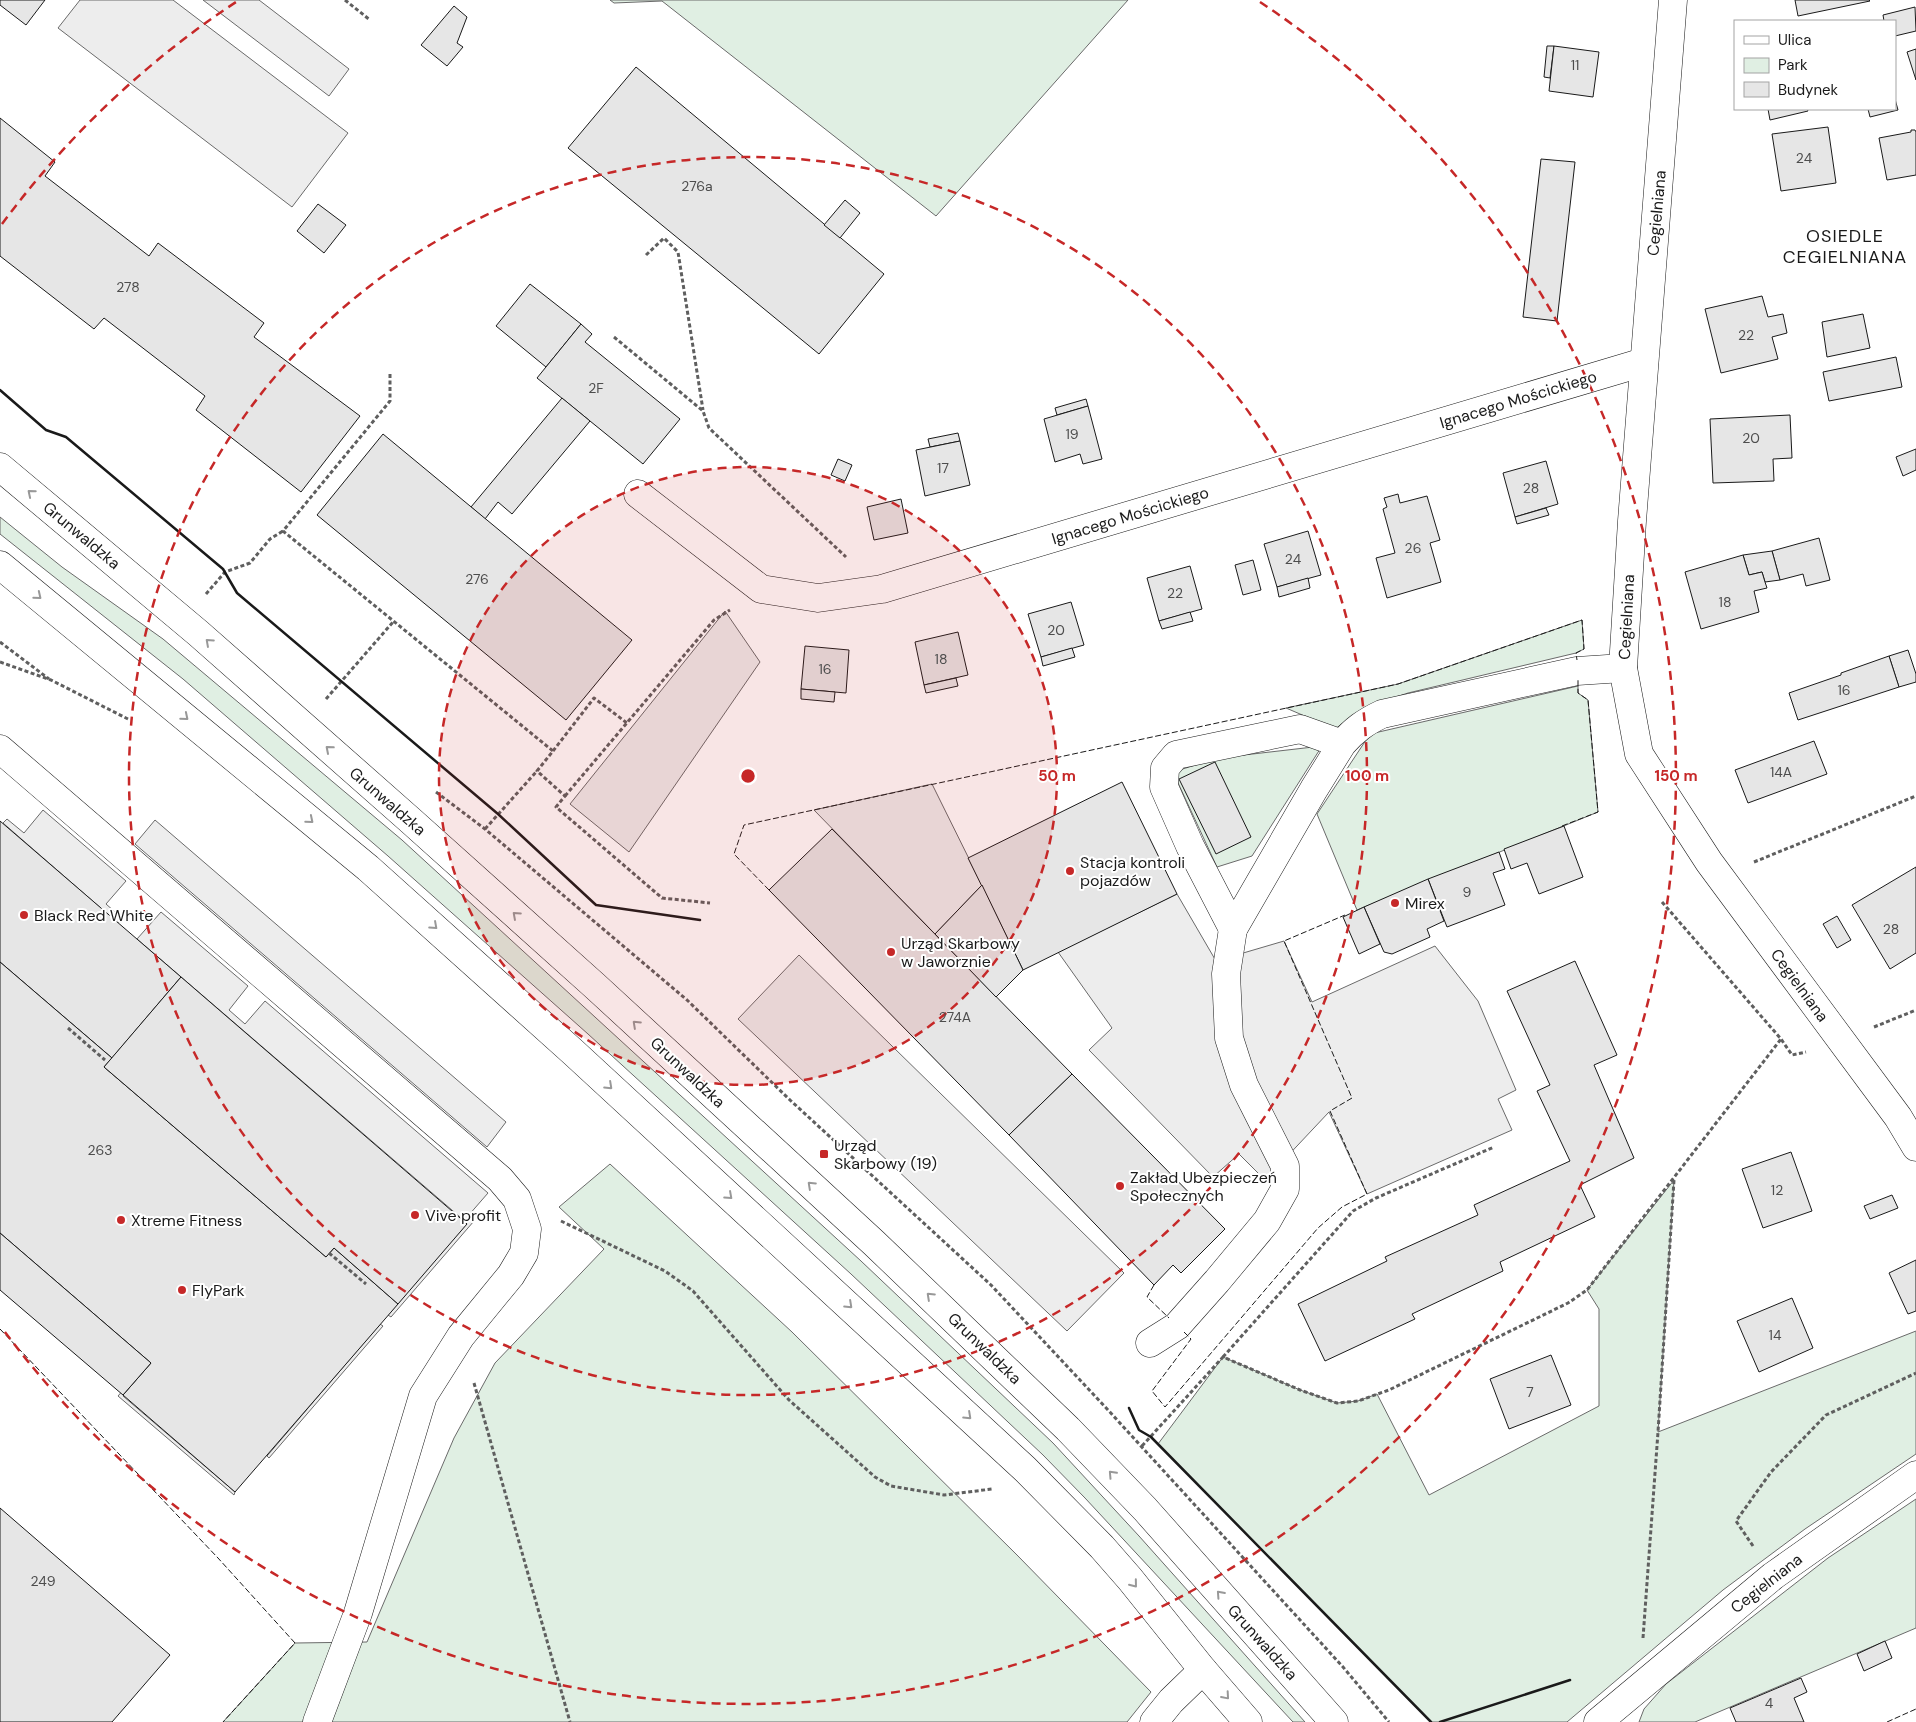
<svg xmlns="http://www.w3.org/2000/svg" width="1916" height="1722" viewBox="0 0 1916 1722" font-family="'DM Sans',sans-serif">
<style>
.green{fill:#e0efe3;stroke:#6a6a6a}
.parking{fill:#ededed;stroke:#6a6a6a}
.building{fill:#e6e6e6;stroke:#1a1a1a}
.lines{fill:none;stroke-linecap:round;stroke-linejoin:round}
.minor-casing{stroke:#1a1a1a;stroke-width:29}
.major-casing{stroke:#1a1a1a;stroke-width:29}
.path{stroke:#5f5f5f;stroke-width:3;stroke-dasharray:4 2.5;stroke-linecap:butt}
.minor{stroke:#fff;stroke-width:28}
.major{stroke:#fff;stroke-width:28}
.fence{stroke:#1a1a1a;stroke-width:1;stroke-dasharray:6 2.5;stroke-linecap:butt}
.wall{stroke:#1a1a1a;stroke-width:2.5}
.oneway{stroke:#989898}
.ring{fill:none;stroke:#c62828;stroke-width:2.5;stroke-dasharray:9 6}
.poi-dot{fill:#c62828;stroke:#fff;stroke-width:2}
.labels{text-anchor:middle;stroke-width:4;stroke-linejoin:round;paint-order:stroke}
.number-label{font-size:14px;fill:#4d4d4d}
.street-label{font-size:16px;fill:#1a1a1a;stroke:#fff}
.poi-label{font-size:16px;fill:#1a1a1a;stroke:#fff;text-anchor:start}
.neighbourhood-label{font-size:18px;letter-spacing:1px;fill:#1a1a1a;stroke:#fff}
.centre{fill:#c62828;stroke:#fff;stroke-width:2.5}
.ring-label{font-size:15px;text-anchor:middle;font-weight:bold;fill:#c62828;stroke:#fff;stroke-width:4;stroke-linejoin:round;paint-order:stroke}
</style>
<rect width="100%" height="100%" fill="#fff"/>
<g class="green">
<path d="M 610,0 L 1128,0 L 936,216 L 662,1 L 614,3 Z"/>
<path d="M 0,517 L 62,567 L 163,639 L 402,840 L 861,1261 L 1053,1443 L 1139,1536 L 1305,1722 L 1293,1722 L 1085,1498 L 1043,1455 L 851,1274 L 588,1034 L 388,856 L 183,679 L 0,534 Z"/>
<path d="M 1582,620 L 1584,649 L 1576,653 L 1408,693 L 1365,707 L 1335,729 L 1286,708 L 1398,684 Z"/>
<path d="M 1578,686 L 1578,693 L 1588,700 L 1598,812 L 1357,910 L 1317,814 L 1370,734 Z"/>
<path d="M 1322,746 L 1252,856 L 1217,867 L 1173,772 L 1218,758 Z"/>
<path d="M 610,1164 L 792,1332 L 1017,1555 L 1151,1692 L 1127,1722 L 223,1722 L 295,1643 L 367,1642 L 454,1438 L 495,1363 L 604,1249 L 559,1207 Z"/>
<path d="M 1674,1180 L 1658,1432 L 1916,1331 L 1916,1454 L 1805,1529 L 1723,1590 L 1567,1722 L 1431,1722 L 1158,1444 L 1223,1357 L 1300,1390 L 1337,1403 L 1358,1401 L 1377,1394 L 1429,1495 L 1599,1406 L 1599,1309 L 1587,1290 Z"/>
<path d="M 1916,1499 L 1916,1628 L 1695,1722 L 1639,1722 L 1644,1709 L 1666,1684 L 1828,1558 Z"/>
</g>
<g class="parking">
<path d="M 80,0 L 173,0 L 348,133 L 292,207 L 58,28 Z"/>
<path d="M 203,0 L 259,0 L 349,69 L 329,96 Z"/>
<path d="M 725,611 L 760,662 L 629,852 L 570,804 Z"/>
<path d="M 932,784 L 982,885 L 935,934 L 814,810 Z"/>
<path d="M 43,810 L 126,881 L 106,904 L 123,919 L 118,923 L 3,823 L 7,819 L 24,833 Z"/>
<path d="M 155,820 L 506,1122 L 487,1147 L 135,844 Z"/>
<path d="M 1177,894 L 1216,961 L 1284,941 L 1312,1002 L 1435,946 L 1478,1001 L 1516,1090 L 1498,1099 L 1512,1130 L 1367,1194 L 1329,1112 L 1265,1180 L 1239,1154 L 1213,1177 L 1089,1050 L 1112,1028 L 1058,952 Z"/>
<path d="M 161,912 L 248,986 L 229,1010 L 245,1024 L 265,1001 L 488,1193 L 468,1216 L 474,1221 L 391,1317 L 388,1315 L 467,1223 L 137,939 Z"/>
<path d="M 799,955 L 1124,1273 L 1067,1331 L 738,1019 Z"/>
<path d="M 380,1324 L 383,1326 L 269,1458 L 267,1456 Z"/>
<path d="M 147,1363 L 151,1363 L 123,1396 L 235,1492 L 234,1495 L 118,1396 Z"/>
</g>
<g class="building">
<path d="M 0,0 L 45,0 L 26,25 L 0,5 Z"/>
<path d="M 1795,0 L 1869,0 L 1870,1 L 1798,16 Z"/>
<path d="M 454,6 L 467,17 L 457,43 L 463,47 L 447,66 L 421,45 Z"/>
<path d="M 1915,7 L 1916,31 L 1895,36 L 1895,21 L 1884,21 L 1883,15 Z"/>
<path d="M 1547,46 L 1554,46 L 1550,78 L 1544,77 Z"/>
<path d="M 1554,46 L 1599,52 L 1593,97 L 1549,91 Z"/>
<path d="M 1916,49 L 1916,80 L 1907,52 Z"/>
<path d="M 636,67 L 884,274 L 819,354 L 568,148 Z"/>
<path d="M 1895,99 L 1898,110 L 1870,117 L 1868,109 L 1895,109 Z"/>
<path d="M 1768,109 L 1807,109 L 1808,111 L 1770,120 Z"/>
<path d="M 0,118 L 55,162 L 45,176 L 149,256 L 158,243 L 264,323 L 254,337 L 360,416 L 301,492 L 196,410 L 205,396 L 104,318 L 94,329 L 0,256 Z"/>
<path d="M 1828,127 L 1836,183 L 1781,191 L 1772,134 Z"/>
<path d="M 1911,130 L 1915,130 L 1916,132 L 1916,175 L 1887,180 L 1879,138 L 1911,132 Z"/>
<path d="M 1541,159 L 1575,162 L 1557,321 L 1523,317 Z"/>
<path d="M 845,200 L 860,213 L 840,238 L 824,225 Z"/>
<path d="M 318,204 L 346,225 L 324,253 L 297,231 Z"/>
<path d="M 530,284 L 581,324 L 546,367 L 496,326 Z"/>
<path d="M 1762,296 L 1768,317 L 1783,314 L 1787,333 L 1772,337 L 1778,359 L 1721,373 L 1705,309 Z"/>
<path d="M 1863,314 L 1870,348 L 1827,357 L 1822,322 Z"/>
<path d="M 581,324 L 592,334 L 585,342 L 680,419 L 643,464 L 537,378 Z"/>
<path d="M 1896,357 L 1902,387 L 1829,401 L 1823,372 Z"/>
<path d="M 562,398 L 590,421 L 512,514 L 498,502 L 485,519 L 471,507 Z"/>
<path d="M 1086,399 L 1088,406 L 1057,415 L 1055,408 Z"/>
<path d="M 1088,406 L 1102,459 L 1083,464 L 1080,454 L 1055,462 L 1044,419 Z"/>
<path d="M 1790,415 L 1792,458 L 1773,459 L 1774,481 L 1713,483 L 1710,419 Z"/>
<path d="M 958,433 L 960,441 L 930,447 L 928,439 Z"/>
<path d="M 383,434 L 632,640 L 566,720 L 317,515 Z"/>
<path d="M 960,441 L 970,485 L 925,496 L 916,450 Z"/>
<path d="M 1916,449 L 1916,470 L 1903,476 L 1896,457 Z"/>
<path d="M 838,459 L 852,465 L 845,481 L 831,475 Z"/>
<path d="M 1546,461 L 1558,504 L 1515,517 L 1503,473 Z"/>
<path d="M 1398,494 L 1400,503 L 1427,496 L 1440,540 L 1430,543 L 1441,582 L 1387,598 L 1376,558 L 1395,553 L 1383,509 L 1387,507 L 1384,498 Z"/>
<path d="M 901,499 L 908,533 L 874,540 L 867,507 Z"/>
<path d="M 1546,508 L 1549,515 L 1517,524 L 1515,517 Z"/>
<path d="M 1308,531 L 1321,575 L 1277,587 L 1264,544 Z"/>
<path d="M 1819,538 L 1830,580 L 1806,586 L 1803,574 L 1780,580 L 1772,551 Z"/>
<path d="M 1772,551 L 1780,580 L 1765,582 L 1762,572 L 1749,575 L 1743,555 Z"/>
<path d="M 1743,555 L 1749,575 L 1762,572 L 1765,582 L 1767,588 L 1754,591 L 1759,612 L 1701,629 L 1685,572 Z"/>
<path d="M 1253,560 L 1261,590 L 1243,595 L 1235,565 Z"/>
<path d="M 1190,566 L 1202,609 L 1159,621 L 1147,578 Z"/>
<path d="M 1308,578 L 1310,588 L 1279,597 L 1277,587 Z"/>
<path d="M 1071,602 L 1084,645 L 1041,657 L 1028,614 Z"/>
<path d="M 1190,612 L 1193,621 L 1162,629 L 1159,621 Z"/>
<path d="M 958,632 L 968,675 L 924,685 L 915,642 Z"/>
<path d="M 805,646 L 849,650 L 846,693 L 801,689 Z"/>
<path d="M 1072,648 L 1075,657 L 1043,666 L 1041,657 Z"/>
<path d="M 1908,650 L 1916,674 L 1916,682 L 1899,687 L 1889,656 Z"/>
<path d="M 1889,656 L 1899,687 L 1798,720 L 1789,693 L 1841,675 L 1841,673 Z"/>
<path d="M 956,678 L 958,686 L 926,693 L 924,685 Z"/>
<path d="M 801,689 L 835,692 L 834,702 L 801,699 Z"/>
<path d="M 1814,741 L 1827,774 L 1748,803 L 1735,770 Z"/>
<path d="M 1215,762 L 1251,837 L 1216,854 L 1179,779 Z"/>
<path d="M 1122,782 L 1177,894 L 1023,970 L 968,858 Z"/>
<path d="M 0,821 L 181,977 L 112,1058 L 0,962 Z"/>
<path d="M 1564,826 L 1583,877 L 1539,894 L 1527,863 L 1511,869 L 1504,849 Z"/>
<path d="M 832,829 L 1072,1074 L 1009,1135 L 769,890 Z"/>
<path d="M 1499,852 L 1505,869 L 1493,873 L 1505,905 L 1447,927 L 1428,879 Z"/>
<path d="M 1916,867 L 1916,953 L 1890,969 L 1852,905 Z"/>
<path d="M 1428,879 L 1444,921 L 1427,929 L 1430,937 L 1392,954 L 1384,952 L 1364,907 Z"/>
<path d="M 982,885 L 1023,970 L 996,997 L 935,934 Z"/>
<path d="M 1364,907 L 1380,944 L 1359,954 L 1343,917 Z"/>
<path d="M 1837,916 L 1851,940 L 1837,948 L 1823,924 Z"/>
<path d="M 1575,961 L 1617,1055 L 1594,1065 L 1634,1158 L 1580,1185 L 1595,1217 L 1500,1262 L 1503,1271 L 1412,1314 L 1415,1319 L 1325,1361 L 1298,1304 L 1387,1261 L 1385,1257 L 1478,1215 L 1474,1205 L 1570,1161 L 1537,1091 L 1550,1085 L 1507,991 Z"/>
<path d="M 0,962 L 112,1058 L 104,1067 L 326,1257 L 334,1248 L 398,1304 L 235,1492 L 123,1395 L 151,1363 L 0,1233 Z"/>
<path d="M 181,977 L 467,1224 L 398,1304 L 334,1248 L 326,1257 L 104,1067 Z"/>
<path d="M 1072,1074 L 1225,1229 L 1181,1273 L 1173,1265 L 1154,1285 L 1009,1135 Z"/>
<path d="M 1791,1152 L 1812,1211 L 1763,1228 L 1742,1169 Z"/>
<path d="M 1892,1195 L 1898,1208 L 1870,1219 L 1864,1206 Z"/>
<path d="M 0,1233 L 151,1363 L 123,1395 L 0,1290 Z"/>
<path d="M 1916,1260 L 1916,1311 L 1908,1314 L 1889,1273 Z"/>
<path d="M 1792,1298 L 1813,1348 L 1759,1372 L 1737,1321 Z"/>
<path d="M 1551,1355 L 1571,1405 L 1509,1429 L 1490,1379 Z"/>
<path d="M 0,1508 L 170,1655 L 112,1722 L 0,1722 Z"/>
<path d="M 1885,1641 L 1892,1658 L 1864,1671 L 1857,1654 Z"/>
<path d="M 1801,1678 L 1807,1692 L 1794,1698 L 1804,1722 L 1736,1722 L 1730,1708 Z"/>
</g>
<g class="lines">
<g class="minor-casing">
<g id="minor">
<path d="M 1673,0 L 1632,521 L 1623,668 L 1639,754 L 1709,862 L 1898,1117 L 1916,1147"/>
<path d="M 638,494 L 761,589 L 818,598 L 882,589 L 1644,362"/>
<path d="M 1342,744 L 1314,789 L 1233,929 L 1190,846 L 1164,787 L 1165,768 L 1176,755 L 1300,729 L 1342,744 C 1354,730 1365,722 1382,714 L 1577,671 L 1623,668"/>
<path d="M 0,749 L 500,1179 L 517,1199 L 527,1229 L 524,1253 L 511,1275 L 461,1336 L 423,1396 L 358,1613 L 317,1722"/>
<path d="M 1150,1343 L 1177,1326 L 1217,1281 L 1267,1221 L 1285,1189 L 1285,1166 L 1244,1085 L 1229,1038 L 1226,974 L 1233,929"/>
<path d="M 1154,1722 L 1171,1701 L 1203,1670"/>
<path d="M 1598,1722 L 1773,1576 L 1916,1475"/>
</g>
</g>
<g class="major-casing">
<g id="major">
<path d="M 0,467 L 198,633 L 410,820 L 595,986 L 874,1243 L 1068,1429 L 1145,1509 L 1334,1722"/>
<path d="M 0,565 L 368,868 L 573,1052 L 1025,1469 L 1102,1547 L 1130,1579 L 1203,1670 L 1248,1722"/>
</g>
</g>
<g class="path">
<path d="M 345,0 L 370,20"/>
<path d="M 646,255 L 664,238 L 678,252 L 703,410"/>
<path d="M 614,337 L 703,411 L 709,428 L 846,557"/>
<path d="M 390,374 L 390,401 L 283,531 L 553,751 L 537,771 L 565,796 L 556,807 L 662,898 L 710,903"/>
<path d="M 206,594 L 225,572 L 250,563 L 270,539 L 283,531"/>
<path d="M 0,642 L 49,679"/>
<path d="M 0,662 L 51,680 L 128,719"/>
<path d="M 326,699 L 393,622"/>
<path d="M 553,751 L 594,698 L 627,723"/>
<path d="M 436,792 L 485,829 L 687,1000 L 790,1100 L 991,1285 L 1108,1410 L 1343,1667 L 1389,1722"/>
<path d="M 565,796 L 714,620 L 730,610"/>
<path d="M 485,829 L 537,771"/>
<path d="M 1754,862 L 1916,796"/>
<path d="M 1662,902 L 1781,1039 L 1792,1055 L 1806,1052"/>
<path d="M 1874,1027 L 1916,1010"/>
<path d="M 68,1028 L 105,1060"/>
<path d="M 561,1221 L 665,1271 L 693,1291 L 789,1400 L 875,1477 L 891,1486 L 944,1495 L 992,1489"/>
<path d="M 329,1253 L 366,1284"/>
<path d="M 1223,1357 L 1353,1211 L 1376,1198 L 1494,1147"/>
<path d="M 474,1383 L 570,1722"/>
<path d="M 1142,1446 L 1223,1357 L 1300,1390 L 1337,1403 L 1358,1401 L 1389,1390 L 1568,1303 L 1587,1290 L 1781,1039"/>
<path d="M 1753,1546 L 1736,1521 L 1771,1472 L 1826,1415 L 1916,1373"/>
<path d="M 1643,1638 L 1658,1432 L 1674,1180"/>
</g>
<use href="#minor" class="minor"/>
<use href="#major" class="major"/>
<g class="fence">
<path d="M 1562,826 L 1598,812 L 1588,700 L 1578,693 L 1578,680"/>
<path d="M 769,890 L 734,854 L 744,825 L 1398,684 L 1582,620 L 1584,649 L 1576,653 L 1577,660"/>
<path d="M 1154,1285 L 1147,1297 L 1169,1318"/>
<path d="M 0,1329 L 218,1558 L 295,1643 L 223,1722"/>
<path d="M 1184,1332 L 1191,1339 L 1152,1391 L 1165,1407 L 1318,1228 L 1342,1207 L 1367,1194 L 1330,1111 L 1352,1098 L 1284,941 L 1345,915"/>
<path d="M 1887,1722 L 1916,1709"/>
</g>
<g class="wall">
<path d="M 0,390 L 46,430 L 66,437 L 223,569 L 237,593 L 498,814 L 596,905 L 700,920"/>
<path d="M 1129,1408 L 1139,1430 L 1151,1437 L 1431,1722"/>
<path d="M 1440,1722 L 1570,1680"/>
</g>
</g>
<defs><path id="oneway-chevron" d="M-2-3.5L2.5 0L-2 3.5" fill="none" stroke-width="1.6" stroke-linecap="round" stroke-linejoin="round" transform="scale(1.25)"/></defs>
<g class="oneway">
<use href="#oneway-chevron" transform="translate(31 493) rotate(-140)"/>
<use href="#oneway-chevron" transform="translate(38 596) rotate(39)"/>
<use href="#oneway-chevron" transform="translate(209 642) rotate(-138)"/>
<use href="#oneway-chevron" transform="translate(185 717) rotate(40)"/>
<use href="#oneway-chevron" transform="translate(329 749) rotate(-139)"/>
<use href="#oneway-chevron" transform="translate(310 820) rotate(40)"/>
<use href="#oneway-chevron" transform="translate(516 915) rotate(-138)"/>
<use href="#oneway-chevron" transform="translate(434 926) rotate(42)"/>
<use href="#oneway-chevron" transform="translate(636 1024) rotate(-137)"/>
<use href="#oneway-chevron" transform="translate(609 1086) rotate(43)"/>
<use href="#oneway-chevron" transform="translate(811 1185) rotate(-137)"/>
<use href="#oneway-chevron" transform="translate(729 1196) rotate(42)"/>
<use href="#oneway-chevron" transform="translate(930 1296) rotate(-137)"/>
<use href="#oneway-chevron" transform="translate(849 1305) rotate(43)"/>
<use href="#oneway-chevron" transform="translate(968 1416) rotate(43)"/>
<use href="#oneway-chevron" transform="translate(1112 1474) rotate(-133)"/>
<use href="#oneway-chevron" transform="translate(1134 1584) rotate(51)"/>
<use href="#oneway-chevron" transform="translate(1220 1594) rotate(-132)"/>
<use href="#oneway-chevron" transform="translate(1226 1696) rotate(49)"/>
</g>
<circle cx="748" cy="776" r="309" fill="#c62828" fill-opacity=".12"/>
<g class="ring">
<circle cx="748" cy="776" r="309"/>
<circle cx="748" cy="776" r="619"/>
<path d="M2 224A928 928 0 0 1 236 2M1260 2A928 928 0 1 1 2 1328"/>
</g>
<g class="poi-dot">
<circle cx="1070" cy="871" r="5"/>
<circle cx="1395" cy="903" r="5"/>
<circle cx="24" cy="915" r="5"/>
<circle cx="891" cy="952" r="5"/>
<rect x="819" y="1149" width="10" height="10" rx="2.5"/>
<circle cx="1120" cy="1186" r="5"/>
<circle cx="415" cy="1215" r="5"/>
<circle cx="121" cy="1220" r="5"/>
<circle cx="182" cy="1290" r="5"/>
</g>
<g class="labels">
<g class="number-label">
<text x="1575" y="70">11</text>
<text x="1804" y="163">24</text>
<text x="697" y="191">276a</text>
<text x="128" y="292">278</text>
<text x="1746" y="340">22</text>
<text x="596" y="393">2F</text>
<text x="1072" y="439">19</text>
<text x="1751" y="443">20</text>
<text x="943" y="473">17</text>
<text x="1531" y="493">28</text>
<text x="1413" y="553">26</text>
<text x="1293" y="564">24</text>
<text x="477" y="584">276</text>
<text x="1175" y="598">22</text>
<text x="1725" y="607">18</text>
<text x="1056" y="635">20</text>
<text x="941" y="664">18</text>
<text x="825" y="674">16</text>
<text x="1844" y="695">16</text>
<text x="1781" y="777">14A</text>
<text x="1467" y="897">9</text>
<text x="1891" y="934">28</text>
<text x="955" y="1022">274A</text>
<text x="100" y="1155">263</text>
<text x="1777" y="1195">12</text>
<text x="1775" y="1340">14</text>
<text x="1530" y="1397">7</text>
<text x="43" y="1586">249</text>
<text x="1769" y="1708">4</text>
</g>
<g class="street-label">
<text transform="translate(1656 213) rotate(-85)" y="6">Cegielniana</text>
<text transform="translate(1518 399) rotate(-17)" y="6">Ignacego Mościckiego</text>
<text transform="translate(1130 515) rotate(-17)" y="6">Ignacego Mościckiego</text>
<text transform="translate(82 535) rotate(40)" y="6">Grunwaldzka</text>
<text transform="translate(1626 617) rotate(-87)" y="6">Cegielniana</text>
<text transform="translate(388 801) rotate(41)" y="6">Grunwaldzka</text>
<text transform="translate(1800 985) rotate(54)" y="6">Cegielniana</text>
<text transform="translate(688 1072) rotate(43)" y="6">Grunwaldzka</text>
<text transform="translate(985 1348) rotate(44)" y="6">Grunwaldzka</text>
<text transform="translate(1766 1583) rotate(-38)" y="6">Cegielniana</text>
<text transform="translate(1263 1642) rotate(48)" y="6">Grunwaldzka</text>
</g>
<g class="poi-label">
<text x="1080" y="868">Stacja kontroli<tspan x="1080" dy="18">pojazdów</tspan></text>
<text x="1405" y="909">Mirex</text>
<text x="34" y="921">Black Red White</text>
<text x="901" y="949">Urząd Skarbowy<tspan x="901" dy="18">w Jaworznie</tspan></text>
<text x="834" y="1151">Urząd<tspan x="834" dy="18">Skarbowy (19)</tspan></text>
<text x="1130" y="1183">Zakład Ubezpieczeń<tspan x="1130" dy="18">Społecznych</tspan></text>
<text x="425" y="1221">Vive profit</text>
<text x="131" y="1226">Xtreme Fitness</text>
<text x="192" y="1296">FlyPark</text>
</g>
<g class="neighbourhood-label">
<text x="1845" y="242">OSIEDLE<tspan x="1845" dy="21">CEGIELNIANA</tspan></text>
</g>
</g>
<circle cx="748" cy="776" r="8" class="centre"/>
<g class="ring-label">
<text x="1057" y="781">50 m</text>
<text x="1367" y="781">100 m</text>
<text x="1676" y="781">150 m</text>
</g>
<rect x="1734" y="20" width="162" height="90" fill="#ffffff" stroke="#a3a3a3"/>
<rect x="1744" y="36" width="25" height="8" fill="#ffffff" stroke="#a3a3a3"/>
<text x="1778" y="45" font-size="15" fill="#1a1a1a">Ulica</text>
<rect x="1744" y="58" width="25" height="15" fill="#e0efe3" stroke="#a3a3a3"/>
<text x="1778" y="70" font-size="15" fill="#1a1a1a">Park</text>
<rect x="1744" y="82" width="25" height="15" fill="#e6e6e6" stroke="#a3a3a3"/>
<text x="1778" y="95" font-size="15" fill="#1a1a1a">Budynek</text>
</svg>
